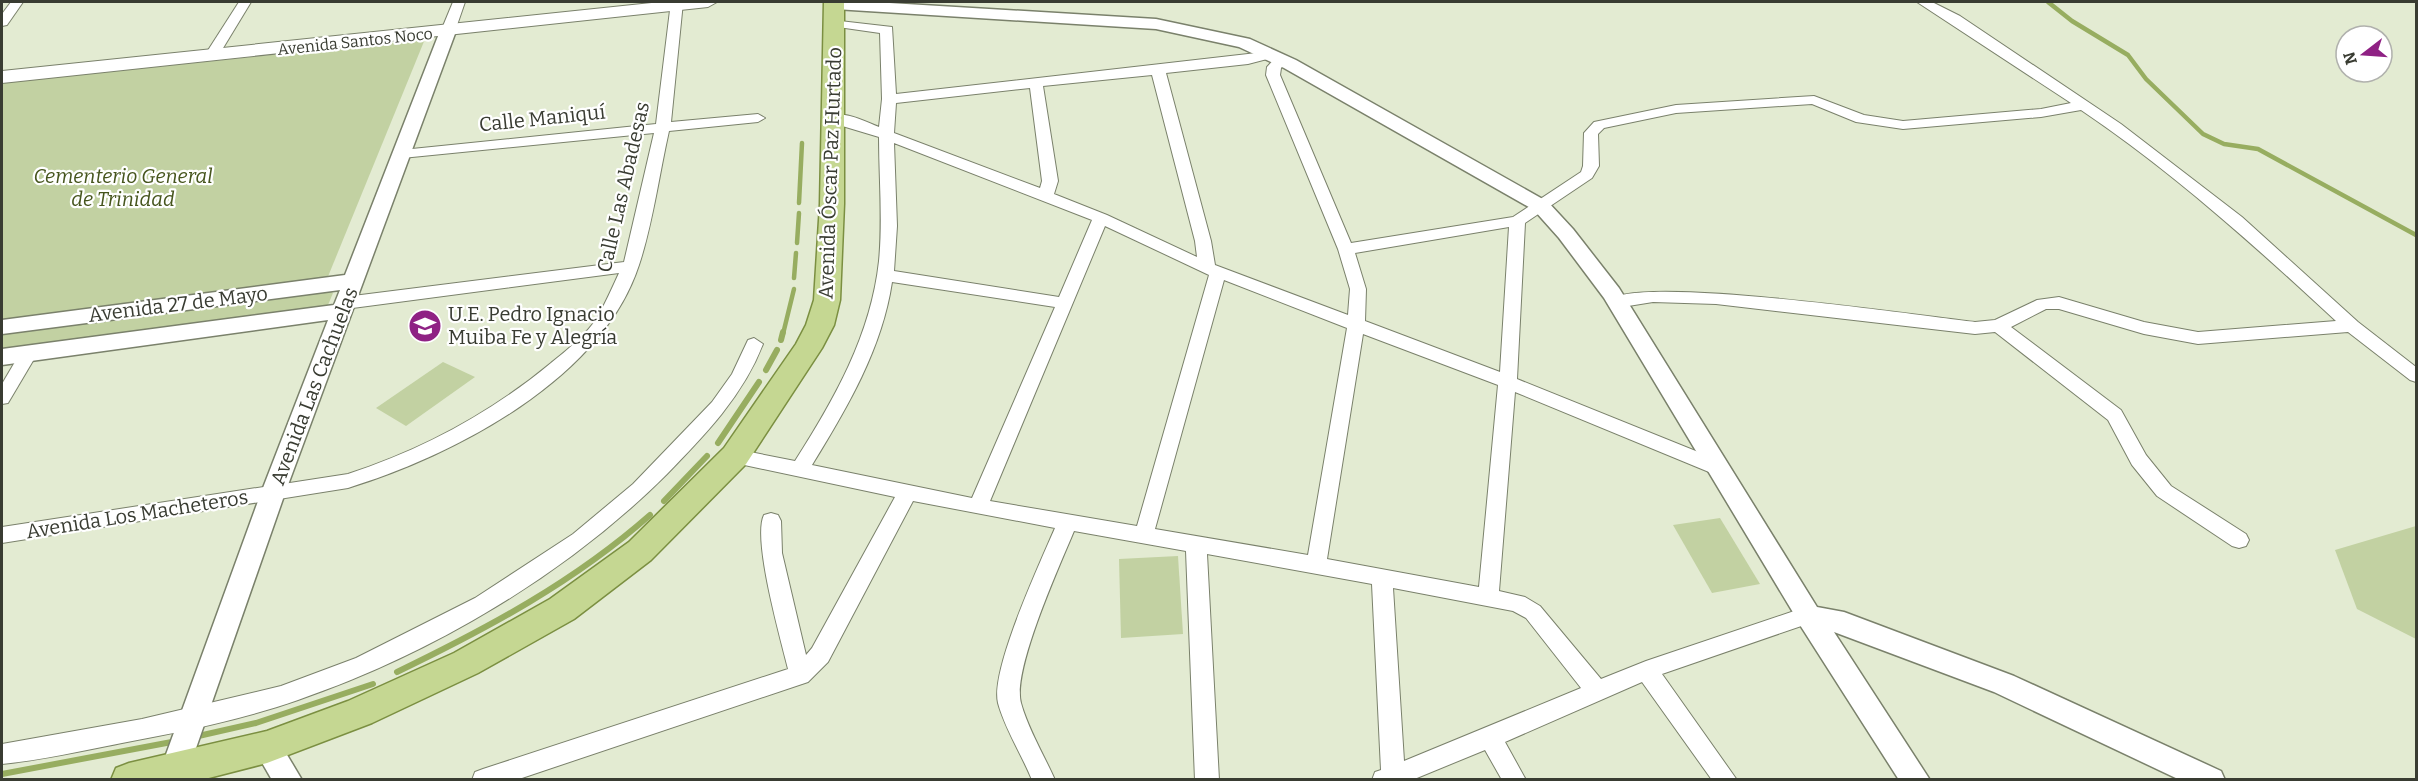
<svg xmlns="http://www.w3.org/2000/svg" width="2418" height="781" viewBox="0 0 2418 781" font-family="Bitter,serif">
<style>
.green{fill:#c2d1a2}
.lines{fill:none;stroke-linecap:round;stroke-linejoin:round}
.stream-far1{stroke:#97ad60;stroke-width:4.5}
.stream{stroke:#97ad60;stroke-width:6}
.minor-casing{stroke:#7a816b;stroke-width:2}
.tertiary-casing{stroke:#7a816b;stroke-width:3}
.secondary-casing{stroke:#7a816b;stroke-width:2}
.primary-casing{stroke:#7b8f41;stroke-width:3}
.minor{fill:#fff;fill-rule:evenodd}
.tertiary{fill:#fff;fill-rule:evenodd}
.secondary{fill:#fff;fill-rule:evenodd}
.primary{fill:#c5d792;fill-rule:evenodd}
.labels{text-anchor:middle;stroke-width:4.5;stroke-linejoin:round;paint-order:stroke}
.far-street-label{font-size:16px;fill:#393c32;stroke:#fff}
.street-label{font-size:20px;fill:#393c32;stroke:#fff}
.park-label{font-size:20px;font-style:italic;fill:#46551d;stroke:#fff}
.poi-label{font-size:20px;fill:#393c32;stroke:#fff;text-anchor:start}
</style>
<rect width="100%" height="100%" fill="#e3ebd2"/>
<g class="green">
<path d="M 425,39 L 327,279 L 2,320 L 2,83 Z"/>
<path d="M 328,289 L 333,293 L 328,305 L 320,309 L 2,351 L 2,332 Z"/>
<path d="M 443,362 L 475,377 L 406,426 L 376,408 Z"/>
<path d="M 1720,518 L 1760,584 L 1712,593 L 1673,525 Z"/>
<path d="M 2416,526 L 2416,639 L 2357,609 L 2335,550 Z"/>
<path d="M 1178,556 L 1183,634 L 1121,638 L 1119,559 Z"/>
</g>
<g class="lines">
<g class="stream-far1">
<path d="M 2048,2 L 2072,21 L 2128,55 L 2146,79 L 2203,134 L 2224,144 L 2258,149 L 2416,235"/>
<path d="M 799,203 L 802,143"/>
<path d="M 797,243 L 799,213"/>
<path d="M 794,278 L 796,253"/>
<path d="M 783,334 L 794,289"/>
</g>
<g class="stream">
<path d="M 781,340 L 783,332"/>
<path d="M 766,370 L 777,350"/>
<path d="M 718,443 L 759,382"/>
<path d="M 664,501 L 707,456"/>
<path d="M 397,672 C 488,628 574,582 650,515"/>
<path d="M 194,737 L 256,723 L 373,684"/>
<path d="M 2,774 L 177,741"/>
</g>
<g class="minor-casing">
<g id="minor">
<path d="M 11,2 L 23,2 L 7,25 L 2,26 L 2,14 Z"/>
<path d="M 239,2 L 251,2 L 217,58 L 207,58 L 205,55 Z"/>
<path d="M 453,2 L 465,2 L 455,31 L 448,35 L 441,31 Z"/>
<path d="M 671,2 L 683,2 L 671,122 L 758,114 L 765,118 L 758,122 L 669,131 C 659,175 653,223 639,265 C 602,379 455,455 348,488 L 2,543 L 2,527 L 348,474 C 422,450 492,412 551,363 C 567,350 586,335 597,318 C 605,304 612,288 619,273 L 345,309 L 337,303 L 345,297 L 624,262 L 654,133 L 402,158 L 395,154 L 402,150 L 656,124 Z"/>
<path d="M 1917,2 L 1932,2 L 1960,16 L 2121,124 L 2242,217 L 2358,322 L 2416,367 L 2416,382 L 2410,380 L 2348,332 L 2198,344 L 2144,334 L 2059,309 L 2046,309 L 2011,327 L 2121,410 L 2146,455 L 2171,486 L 2246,534 L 2249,540 L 2246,546 L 2239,548 L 2232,546 L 2157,496 L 2132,465 L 2108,420 L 1995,332 L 1975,334 L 1716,304 L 1653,302 L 1616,308 L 1608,302 C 1626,272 1928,317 1975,322 L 1995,320 L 2037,300 L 2059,297 L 2144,322 L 2198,332 L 2336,321 C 2255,246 2173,172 2081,110 L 2041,117 L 1903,129 L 1856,122 L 1812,104 L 1676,113 L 1604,128 L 1598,134 L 1599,166 L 1592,178 L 1525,223 L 1517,379 L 1723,462 L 1726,467 L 1723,472 L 1716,474 L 1709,472 L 1515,392 L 1499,591 L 1525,597 L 1540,606 L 1601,679 L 1646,661 L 1806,607 L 1813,610 L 1816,616 L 1813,622 L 1662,674 L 1737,780 L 1712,780 L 1642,682 L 1505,742 L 1526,780 L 1502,780 L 1485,750 L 1412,780 L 1372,780 L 1375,772 L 1381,770 L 1372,584 L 1207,554 L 1219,780 L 1195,780 L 1186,551 L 1074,531 C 1060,565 1012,670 1021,703 C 1028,729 1044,755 1055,780 L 1032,780 C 1022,755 1005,729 998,703 C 990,670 1040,563 1055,528 L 913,501 L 828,662 L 808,682 L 516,780 L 472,780 L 475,772 L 483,769 L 788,669 C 781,640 752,539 764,515 L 771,513 L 778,515 L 781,521 L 782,553 L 806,655 L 812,648 L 895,497 L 735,463 L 728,461 L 726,456 L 728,451 L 735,449 L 795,461 C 834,400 871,335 879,261 C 883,220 879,178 879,137 L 829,122 L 827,119 C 839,107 866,122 879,127 L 882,99 L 880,33 L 831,26 L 831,20 L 892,27 L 896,94 L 1275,51 L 1275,57 L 1248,64 L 1166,73 L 1211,241 L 1215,265 L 1348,315 L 1350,289 L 1338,249 L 1266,75 L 1267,67 L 1276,57 L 1286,57 L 1288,60 L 1281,68 L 1280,75 L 1351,243 L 1513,217 L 1581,172 L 1583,166 L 1584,133 L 1594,122 L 1676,105 L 1814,96 L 1864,115 L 1903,121 L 2041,109 L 2071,103 ZM 1152,75 L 1195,241 L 1197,257 L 1107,215 L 1054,194 L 1058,181 L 1043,86 ZM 1030,88 L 1042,181 L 1040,188 L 894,133 L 896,103 ZM 894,143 L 1092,220 L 1059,297 L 894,271 L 897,226 ZM 1105,226 L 1209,275 L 1137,526 L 990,501 ZM 1509,227 L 1500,372 L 1365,321 L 1366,289 L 1355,253 ZM 1224,280 L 1347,328 L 1308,555 L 1155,529 ZM 892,282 L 1055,307 L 972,498 L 812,465 C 847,408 882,349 892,282 ZM 1363,334 L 1498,385 L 1479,587 L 1327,559 ZM 1393,588 L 1513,611 L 1526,618 L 1581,688 L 1404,761 Z"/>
<path d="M 754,338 L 763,344 C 743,396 705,435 667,474 C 567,574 432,654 298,700 C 241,720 181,732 122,743 C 82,751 42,760 2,764 L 2,744 L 142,719 L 281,686 L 356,658 L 475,598 L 573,534 L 633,484 L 712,402 L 732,374 L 748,340 Z"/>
<path d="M 28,348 L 37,354 L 8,403 L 2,404 L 2,384 L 22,350 Z"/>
</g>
</g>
<g class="tertiary-casing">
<g id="tertiary">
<path d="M 829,2 L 873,2 L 1156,19 L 1250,39 L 1296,60 L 1548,202 L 1573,229 L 1619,288 L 1817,607 L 1844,612 L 2014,676 L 2221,771 L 2225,780 L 2180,780 L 1994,692 L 1834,632 L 1930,780 L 1899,780 L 1800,625 L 1797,624 L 1794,614 L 1604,298 L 1559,238 L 1534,210 L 1284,68 L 1239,47 L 1156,29 L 835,9 L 829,7 Z"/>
<path d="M 448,26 L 456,31 L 285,493 L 188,771 L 185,780 L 163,780 L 160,771 L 261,493 L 328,320 L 2,365 L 2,349 L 334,305 L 340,290 L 2,334 L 2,320 L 345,275 L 440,31 Z"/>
<path d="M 267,734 L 277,738 L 302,780 L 272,780 L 253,747 L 257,738 Z"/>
</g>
</g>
<g class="secondary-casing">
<path id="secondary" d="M 661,2 L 717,2 L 708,7 L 2,83 L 2,71 Z"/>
</g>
<g class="primary-casing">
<path id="primary" d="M 824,2 L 844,2 L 844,204 L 840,300 L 834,325 L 822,348 L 746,464 L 651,560 L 574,619 L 478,673 L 372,723 L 267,763 L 201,780 L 111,780 L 116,768 L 129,763 L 267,731 L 348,701 L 454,653 L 550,599 L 629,542 L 724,448 L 796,344 L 806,325 L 814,300 L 820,204 Z"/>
</g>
<use href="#minor" class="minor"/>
<use href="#tertiary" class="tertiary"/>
<use href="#secondary" class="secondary"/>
<use href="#primary" class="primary"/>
</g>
<defs>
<g id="school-disc" transform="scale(1.725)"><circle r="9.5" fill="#8f2184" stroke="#fff"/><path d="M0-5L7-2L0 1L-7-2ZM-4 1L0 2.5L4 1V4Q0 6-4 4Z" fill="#fff"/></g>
</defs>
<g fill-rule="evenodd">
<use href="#school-disc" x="425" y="326"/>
</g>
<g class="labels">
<g class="far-street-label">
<text transform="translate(355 41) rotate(-6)" y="6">Avenida Santos Noco</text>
</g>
<g class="street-label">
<text transform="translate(542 118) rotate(-6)" y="7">Calle Maniquí</text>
<text transform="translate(830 173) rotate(-88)" y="7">Avenida Óscar Paz Hurtado</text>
<text transform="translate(623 187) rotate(-77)" y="7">Calle Las Abadesas</text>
<text transform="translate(178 304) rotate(-7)" y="7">Avenida 27 de Mayo</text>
<text transform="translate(314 386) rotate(-69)" y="7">Avenida Las Cachuelas</text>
<text transform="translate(137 514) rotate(-9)" y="7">Avenida Los Macheteros</text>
</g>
<g class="park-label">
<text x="123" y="183">Cementerio General<tspan x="123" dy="23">de Trinidad</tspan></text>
</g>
<g class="poi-label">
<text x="448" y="321">U.E. Pedro Ignacio<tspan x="448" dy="23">Muiba Fe y Alegría</tspan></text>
</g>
</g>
<rect width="2418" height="781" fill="none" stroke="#393c32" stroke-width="6"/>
<g transform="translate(2364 54) rotate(253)"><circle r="28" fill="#ffffff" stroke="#b0b1ad" stroke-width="1.5"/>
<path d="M0-4.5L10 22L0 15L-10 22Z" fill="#8f2184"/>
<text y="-9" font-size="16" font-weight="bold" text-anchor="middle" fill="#393c32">N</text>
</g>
</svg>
